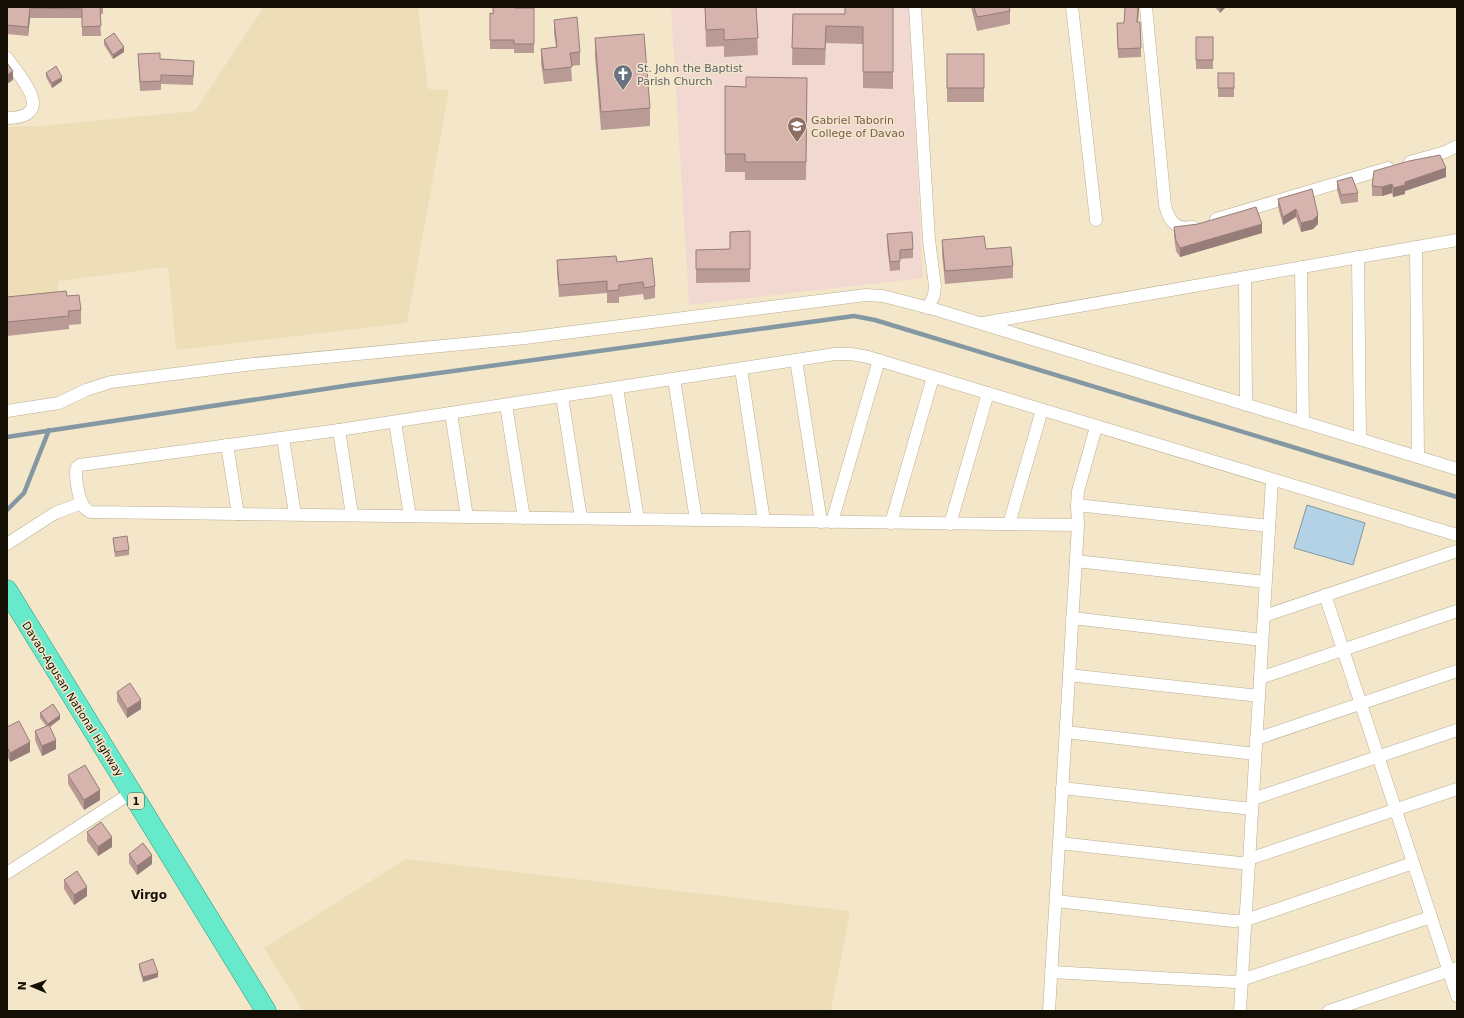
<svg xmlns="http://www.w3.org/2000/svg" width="1464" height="1018" viewBox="0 0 1464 1018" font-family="'DejaVu Sans',sans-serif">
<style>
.built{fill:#eddeb8}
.education{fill:#f1d8d1}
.water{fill:#b3d2e5;stroke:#8398a2}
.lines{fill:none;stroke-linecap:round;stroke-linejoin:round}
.stream{stroke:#8398a2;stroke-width:4.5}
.minor-casing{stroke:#baae91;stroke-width:13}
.trunk-casing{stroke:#31997d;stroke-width:21}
.minor{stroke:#fff;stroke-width:12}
.trunk{stroke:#67eacb;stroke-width:20}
.wall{fill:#b99a95}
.shaded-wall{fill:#967d79}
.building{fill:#d7b3ad;stroke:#967d79}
.labels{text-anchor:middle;stroke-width:3;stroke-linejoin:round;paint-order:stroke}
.shield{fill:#f4e7c9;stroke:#565040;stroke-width:1}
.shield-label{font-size:10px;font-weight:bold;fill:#130f05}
.worship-label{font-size:11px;fill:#5b616d;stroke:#f4e7c9;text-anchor:start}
.education-label{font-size:11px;fill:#785e54;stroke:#f4e7c9;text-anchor:start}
.street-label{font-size:11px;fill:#130f05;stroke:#f4e7c9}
.neighbourhood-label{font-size:12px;font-weight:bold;fill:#130f05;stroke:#f4e7c9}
</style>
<rect width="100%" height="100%" fill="#f4e7c9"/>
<g class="built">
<path d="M 264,7 L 418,7 L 428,89 L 449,90 L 407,323 L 176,350 L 168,267 L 58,281 L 58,294 L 7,300 L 7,127 L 40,126 L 195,111 Z"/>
<path d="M 406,859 L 850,911 L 831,1011 L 303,1011 L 264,948 Z"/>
</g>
<path class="education" d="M 671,7 L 909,7 L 923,278 L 689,305 Z"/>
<path class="water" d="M 1307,505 L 1365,523 L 1353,565 L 1294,548 Z"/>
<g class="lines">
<g class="stream">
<path d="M 7,437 L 351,385 L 854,316 L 875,320 L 1457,497"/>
<path d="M 7,510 L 24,493 L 49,430"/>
</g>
<g class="minor-casing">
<g id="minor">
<path d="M 915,7 L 929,240 L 935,286 L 934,295 L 928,308"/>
<path d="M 1072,7 L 1096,220"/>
<path d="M 1146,7 L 1165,205 C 1169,221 1175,230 1193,227"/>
<path d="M 7,58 C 22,79 57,117 7,118"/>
<path d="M 1410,162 L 1445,152 L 1457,146"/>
<path d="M 1216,219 L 1388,168"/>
<path d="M 1416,247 L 1418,457"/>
<path d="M 1358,257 L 1360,439"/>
<path d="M 1301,267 L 1303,422"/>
<path d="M 1245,277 L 1246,405"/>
<path d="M 983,323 L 1457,240"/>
<path d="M 796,360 L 821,522"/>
<path d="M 741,369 L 764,521"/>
<path d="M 674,379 L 696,520"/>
<path d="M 617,388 L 638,519"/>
<path d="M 562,396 L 581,518"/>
<path d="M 506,405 L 524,518"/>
<path d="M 7,411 L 59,403 L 86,390 L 111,382 L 253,364 L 525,338 L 866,295 L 883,296 L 937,310 L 1457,469"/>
<path d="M 451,413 L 467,517"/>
<path d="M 395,422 L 410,516"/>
<path d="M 339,430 L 352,515"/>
<path d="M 283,438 L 295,514"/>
<path d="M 227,445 L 238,514"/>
<path d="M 1077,505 L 1269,526"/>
<path d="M 832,522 L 879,360"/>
<path d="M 891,523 L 933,377"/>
<path d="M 950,524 L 988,393"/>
<path d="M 1009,524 L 1042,410"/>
<path d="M 1078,525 L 91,512 C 79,509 76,483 76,471 L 77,467 L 80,465 L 339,430 L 835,354 L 851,354 L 868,357 L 1457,535"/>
<path d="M 7,544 L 55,513 L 82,503"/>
<path d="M 1076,561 L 1265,582"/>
<path d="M 1325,595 L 1457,996"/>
<path d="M 1264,616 L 1457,551"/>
<path d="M 1072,618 L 1262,640"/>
<path d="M 1069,675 L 1259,696"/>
<path d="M 1260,678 L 1457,611"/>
<path d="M 1066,732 L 1255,754"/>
<path d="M 1256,739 L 1457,671"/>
<path d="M 1062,788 L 1252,809"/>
<path d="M 1253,799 L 1457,730"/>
<path d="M 1059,843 L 1249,864"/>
<path d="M 1249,859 L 1457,789"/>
<path d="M 7,873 L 131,793"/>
<path d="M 1056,901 L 1233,921 L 1246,920 L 1413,863"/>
<path d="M 1051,972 L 1235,982 L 1431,917"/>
<path d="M 1049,1011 L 1078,525 L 1077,505 L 1078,491 L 1096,427"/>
<path d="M 1240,1011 L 1272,480"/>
<path d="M 1329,1011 L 1457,968"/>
</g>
</g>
<g class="trunk-casing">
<path id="trunk" d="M 7,590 L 266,1011"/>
</g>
<use href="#minor" class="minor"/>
<use href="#trunk" class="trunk"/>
</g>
<g class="wall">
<path d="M 7,7 L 103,7 L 103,14 L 100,14 L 101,36 L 82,36 L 82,18 L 30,18 L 28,36 L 7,34 Z"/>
<path d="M 705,7 L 756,7 L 758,55 L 724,57 L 724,46 L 706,47 Z"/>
<path d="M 893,7 L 893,89 L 863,88 L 863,44 L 826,43 L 825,65 L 792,65 L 793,14 L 845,14 Z"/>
<path d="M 971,7 L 1009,7 L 1010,11 L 1010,24 L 977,31 Z"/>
<path d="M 1125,7 L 1139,7 L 1138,22 L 1141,48 L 1141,57 L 1118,58 L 1117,23 L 1124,23 Z"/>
<path d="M 1215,7 L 1226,7 L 1220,13 Z"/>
<path d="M 515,8 L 534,8 L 534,53 L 514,53 L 514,49 L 490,49 L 490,13 L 493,14 Z"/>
<path d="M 554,20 L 580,52 L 580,65 L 571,66 L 572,81 L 544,84 L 541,63 L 541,49 L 556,47 L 554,33 Z"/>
<rect x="1196" y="37" width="17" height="32"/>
<path d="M 595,38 L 650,108 L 650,126 L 601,130 L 595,56 Z"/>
<path d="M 104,40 L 124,52 L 113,59 L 104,45 Z"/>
<path d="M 138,54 L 160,59 L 194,70 L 193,85 L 161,84 L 161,90 L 140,91 Z"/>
<rect x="947" y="54" width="37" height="48"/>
<path d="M 46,73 L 62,81 L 52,88 L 46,77 Z"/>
<rect x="1218" y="73" width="16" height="24"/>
<path d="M 807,78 L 806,180 L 745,180 L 745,172 L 725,172 L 725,86 L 746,87 Z"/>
<path d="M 1446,177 L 1405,191 L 1405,194 L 1393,197 L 1392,193 L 1382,196 L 1372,196 L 1372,186 Z"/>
<path d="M 1337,181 L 1358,193 L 1358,202 L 1341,204 L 1337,190 Z"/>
<path d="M 1312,189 L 1318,224 L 1313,229 L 1301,232 L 1296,217 L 1283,225 L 1278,207 L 1278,199 Z"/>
<path d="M 1174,227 L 1262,233 L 1180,257 L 1176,251 L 1174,236 Z"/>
<path d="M 750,231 L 750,282 L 696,283 L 696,250 L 730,249 Z"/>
<path d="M 887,234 L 913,249 L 913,258 L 900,259 L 900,270 L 890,271 L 887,244 Z"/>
<path d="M 942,240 L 986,249 L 1013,266 L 1013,278 L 945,284 L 942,253 Z"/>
<path d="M 557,260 L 617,262 L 655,286 L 655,298 L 644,300 L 643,294 L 619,297 L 619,303 L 607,303 L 607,293 L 559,297 L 557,273 Z"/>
<path d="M 67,296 L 81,310 L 81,324 L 69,325 L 69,329 L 7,336 L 7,297 Z"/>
<path d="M 113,538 L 129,550 L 129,555 L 115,557 Z"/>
<path d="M 117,692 L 141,709 L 127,718 L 117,701 Z"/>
<path d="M 40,713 L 60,719 L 50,727 L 56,749 L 42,756 L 35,740 L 35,731 L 46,726 L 40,718 Z"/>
<path d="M 7,727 L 30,752 L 10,762 L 7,756 Z"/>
<path d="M 68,775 L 100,800 L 84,810 L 68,784 Z"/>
<path d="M 87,832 L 112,847 L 98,856 L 87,841 Z"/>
<path d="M 129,854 L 152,864 L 137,875 L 129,863 Z"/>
<path d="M 64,880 L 87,896 L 74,905 L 64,889 Z"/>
<path d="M 139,964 L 158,977 L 143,982 L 139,968 Z"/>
</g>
<g class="shaded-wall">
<path d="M 1138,7 L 1139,7 L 1137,32 L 1137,22 Z"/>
<path d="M 1220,7 L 1226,7 L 1220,13 Z"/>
<path d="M 30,8 L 30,18 L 28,36 L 28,27 Z"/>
<path d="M 124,47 L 124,52 L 113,59 L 113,55 Z"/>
<path d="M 13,71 L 13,80 L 7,84 L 7,75 Z"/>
<path d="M 62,77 L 62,81 L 52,88 L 52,83 Z"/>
<path d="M 1446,168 L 1446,177 L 1405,191 L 1405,194 L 1393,197 L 1393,188 L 1405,182 Z"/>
<path d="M 1392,184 L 1392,193 L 1382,196 L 1382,187 Z"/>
<path d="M 1296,209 L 1296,217 L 1283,225 L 1283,217 Z"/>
<path d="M 1318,215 L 1318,224 L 1313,229 L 1301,232 L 1301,223 Z"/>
<path d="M 1262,224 L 1262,233 L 1180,257 L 1180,248 Z"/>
<path d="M 141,700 L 141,709 L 127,718 L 127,709 Z"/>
<path d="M 60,715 L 60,719 L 48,728 L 48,724 Z"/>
<path d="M 56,740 L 56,749 L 42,756 L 42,746 Z"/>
<path d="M 30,742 L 30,752 L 10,762 L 10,753 Z"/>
<path d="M 100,790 L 100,800 L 84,810 L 84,800 Z"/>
<path d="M 112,837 L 112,847 L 98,856 L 98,847 Z"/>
<path d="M 152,855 L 152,864 L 137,875 L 137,866 Z"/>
<path d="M 87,887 L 87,896 L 74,905 L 74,895 Z"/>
<path d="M 158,973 L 158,977 L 143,982 L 143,977 Z"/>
</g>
<g class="building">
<path d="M 7,7 L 100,7 L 101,26 L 82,27 L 82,9 L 30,8 L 28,27 L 7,25 Z"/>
<path d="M 493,7 L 515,7 L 515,8 L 534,8 L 534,44 L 514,44 L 514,40 L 490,40 L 490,13 L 493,14 Z"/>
<path d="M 705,7 L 756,7 L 758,38 L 724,40 L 724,29 L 706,30 Z"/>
<path d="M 845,7 L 893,7 L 893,72 L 863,72 L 863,27 L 826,26 L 825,49 L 792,48 L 793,14 L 845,14 Z"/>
<path d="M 974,7 L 1009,7 L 1010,11 L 977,17 Z"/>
<path d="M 1125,7 L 1138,7 L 1137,22 L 1140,22 L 1141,48 L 1118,49 L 1117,23 L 1124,23 Z"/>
<path d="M 577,17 L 580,52 L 570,53 L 572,67 L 544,70 L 541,49 L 557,47 L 554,20 Z"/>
<path d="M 114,33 L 124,47 L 113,55 L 104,40 Z"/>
<path d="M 644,34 L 650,108 L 601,112 L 595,38 Z"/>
<rect x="1196" y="37" width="17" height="23"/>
<path d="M 160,53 L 160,59 L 194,61 L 193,76 L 161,75 L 161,81 L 140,82 L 138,54 Z"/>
<rect x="947" y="54" width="37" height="34"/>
<path d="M 7,63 L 13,71 L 7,75 Z"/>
<path d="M 56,66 L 62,77 L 52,83 L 46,73 Z"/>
<rect x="1218" y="73" width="16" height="15"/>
<path d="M 746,77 L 807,78 L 806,162 L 745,162 L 745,154 L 725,154 L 725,86 L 746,87 Z"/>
<path d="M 1440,155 L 1446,168 L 1405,182 L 1405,185 L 1393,188 L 1392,184 L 1382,187 L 1372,186 L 1374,171 L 1409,161 Z"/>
<path d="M 1352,177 L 1358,193 L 1341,195 L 1337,181 Z"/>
<path d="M 1312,189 L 1318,215 L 1313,220 L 1301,223 L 1296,209 L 1283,217 L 1278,199 Z"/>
<path d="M 1256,207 L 1262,224 L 1180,248 L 1176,241 L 1174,227 L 1198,224 Z"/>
<path d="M 750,231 L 750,269 L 696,269 L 696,250 L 730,249 L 730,232 Z"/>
<path d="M 912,232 L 913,249 L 900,250 L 900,261 L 890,262 L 887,234 Z"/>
<path d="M 984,236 L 986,249 L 1011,247 L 1013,266 L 945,271 L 942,240 Z"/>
<path d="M 616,256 L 617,262 L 652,258 L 655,286 L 644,288 L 643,282 L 619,285 L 619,290 L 607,291 L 607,281 L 559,285 L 557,260 Z"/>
<path d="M 66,291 L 67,296 L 79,295 L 81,310 L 68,311 L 69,316 L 7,322 L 7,297 Z"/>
<path d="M 127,536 L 129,550 L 115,552 L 113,538 Z"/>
<path d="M 130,683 L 141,700 L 127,709 L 117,692 Z"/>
<path d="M 53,704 L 60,715 L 48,724 L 40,713 Z"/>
<path d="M 19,721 L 30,742 L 10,753 L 7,747 L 7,727 Z"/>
<path d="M 49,725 L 56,740 L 42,746 L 35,731 Z"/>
<path d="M 85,765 L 100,790 L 84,800 L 68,775 Z"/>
<path d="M 101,822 L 112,837 L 98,847 L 87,832 Z"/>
<path d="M 143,843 L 152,855 L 137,866 L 129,854 Z"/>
<path d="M 77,871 L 87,887 L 74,895 L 64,880 Z"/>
<path d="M 153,959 L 158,973 L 143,977 L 139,964 Z"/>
</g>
<defs>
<g id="church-pin" transform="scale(1)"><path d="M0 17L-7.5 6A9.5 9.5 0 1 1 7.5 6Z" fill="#6b7280" stroke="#f4e7c9"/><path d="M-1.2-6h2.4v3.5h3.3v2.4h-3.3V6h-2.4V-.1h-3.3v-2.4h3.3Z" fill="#fff"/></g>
<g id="university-pin" transform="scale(1)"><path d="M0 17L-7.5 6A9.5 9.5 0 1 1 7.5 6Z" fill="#8d6e63" stroke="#f4e7c9"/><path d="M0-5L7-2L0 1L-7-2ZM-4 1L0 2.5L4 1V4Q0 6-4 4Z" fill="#fff"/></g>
</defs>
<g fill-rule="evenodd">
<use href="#church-pin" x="623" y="74"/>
<use href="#university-pin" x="797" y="126"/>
</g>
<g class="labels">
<rect class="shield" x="128" y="793" width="16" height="16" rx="3"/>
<g class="shield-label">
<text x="136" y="805">1</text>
</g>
<g class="worship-label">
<text x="637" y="72">St. John the Baptist<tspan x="637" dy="13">Parish Church</tspan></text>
</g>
<g class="education-label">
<text x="811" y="124">Gabriel Taborin<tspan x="811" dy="13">College of Davao</tspan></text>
</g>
<g class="street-label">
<text transform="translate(73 699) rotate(58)" y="4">Davao-Agusan National Highway</text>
</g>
<g class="neighbourhood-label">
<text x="149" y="899">Virgo</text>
</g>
</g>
<rect width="1464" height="1018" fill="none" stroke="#130f05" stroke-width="16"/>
<g transform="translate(32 986) rotate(272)" stroke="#f4e7c9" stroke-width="3" paint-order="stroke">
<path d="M0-3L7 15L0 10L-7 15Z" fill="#130f05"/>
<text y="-6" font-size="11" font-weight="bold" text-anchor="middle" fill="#130f05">N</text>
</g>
</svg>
